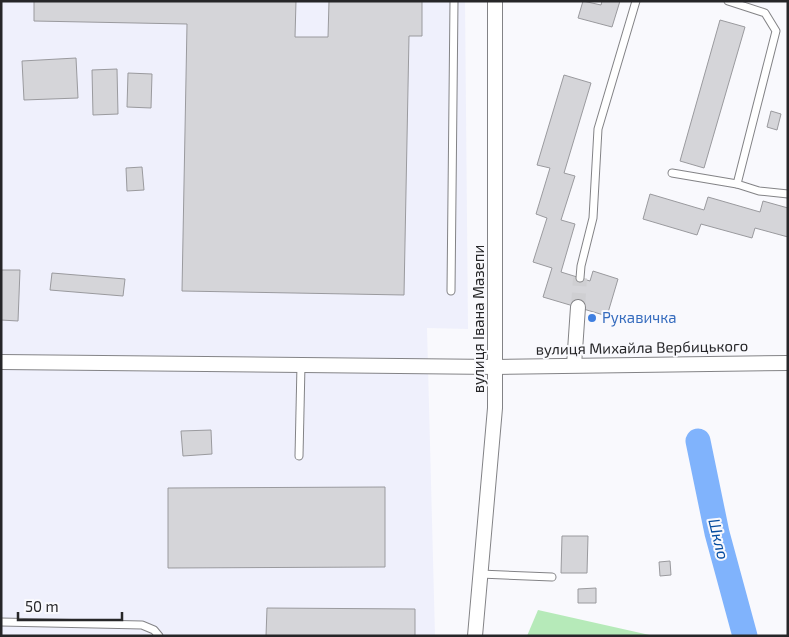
<svg xmlns="http://www.w3.org/2000/svg" width="789" height="637" viewBox="0 0 789 637" font-family="'Exo 2',sans-serif">
<style>
.built{fill:#eff0fc}
.green{fill:#b6eab9}
.lines{fill:none;stroke-linecap:round;stroke-linejoin:round}
.river{stroke:#80b3fc;stroke-width:25}
.building{fill:#d5d5d9;stroke:#9a9a9e}
.minor-tunnel{stroke:#cfcfd2;stroke-width:14;stroke-dasharray:14 7;stroke-linecap:butt}
.service-casing{stroke:#838386;stroke-width:9}
.minor-casing{stroke:#838386;stroke-width:16}
.service{stroke:#fff;stroke-width:7}
.minor{stroke:#fff;stroke-width:14}
.shop-dot{fill:#3f7fe0;stroke:#f9f9fd;stroke-width:2}
.labels{text-anchor:middle;stroke-width:4;stroke-linejoin:round;paint-order:stroke}
.shop-label{font-size:15px;fill:#366cbe;stroke:#f9f9fd;text-anchor:start}
.street-label{font-size:15px;fill:#262628;stroke:#f9f9fd}
.water-label{font-size:16px;font-style:italic;fill:#074da0;stroke:#f9f9fd}
</style>
<rect width="100%" height="100%" fill="#f9f9fd"/>
<path class="built" d="M 1,1 L 465,1 L 468,329 L 427,328 L 435,636 L 1,636 Z"/>
<path class="green" d="M 538,610 L 654,636 L 527,636 Z"/>
<g class="lines">
<path class="river" d="M 698,441 L 717,533 L 745,636"/>
</g>
<g class="building">
<path d="M 34,1 L 296,1 L 295,37 L 328,37 L 329,1 L 422,1 L 422,36 L 409,36 L 404,295 L 182,291 L 187,24 L 34,21 Z"/>
<path d="M 583,1 L 601,5 L 602,1 L 620,1 L 612,27 L 578,18 Z"/>
<path d="M 720,20 L 745,27 L 704,168 L 680,161 Z"/>
<path d="M 76,58 L 78,98 L 24,100 L 22,61 Z"/>
<path d="M 117,69 L 118,114 L 93,115 L 92,70 Z"/>
<path d="M 128,73 L 152,74 L 151,108 L 127,107 Z"/>
<path d="M 564,75 L 591,83 L 564,173 L 575,176 L 561,220 L 575,224 L 561,272 L 590,281 L 593,271 L 618,279 L 607,316 L 543,297 L 552,268 L 533,262 L 547,218 L 536,214 L 550,168 L 537,165 Z"/>
<path d="M 771,111 L 781,114 L 777,130 L 767,127 Z"/>
<path d="M 142,167 L 144,190 L 127,191 L 126,168 Z"/>
<path d="M 650,194 L 704,210 L 708,197 L 760,212 L 763,201 L 788,208 L 788,237 L 755,228 L 752,238 L 701,224 L 697,235 L 643,219 Z"/>
<path d="M 1,270 L 20,270 L 18,321 L 1,320 Z"/>
<path d="M 52,273 L 125,279 L 123,296 L 50,290 Z"/>
<path d="M 211,430 L 212,454 L 183,456 L 181,431 Z"/>
<path d="M 385,487 L 385,567 L 168,568 L 168,488 Z"/>
<path d="M 562,536 L 588,536 L 587,573 L 561,573 Z"/>
<path d="M 670,561 L 671,575 L 660,576 L 659,562 Z"/>
<path d="M 596,588 L 596,603 L 578,603 L 578,589 Z"/>
<path d="M 267,608 L 415,609 L 415,636 L 266,636 Z"/>
</g>
<g class="lines">
<path class="minor-tunnel" d="M 578,307 L 580,278"/>
<g class="service-casing">
<g id="service">
<path d="M 728,1 L 765,13 L 776,31 L 737,184 L 759,191 L 788,194"/>
<path d="M 672,173 L 737,184"/>
<path d="M 580,278 L 581,266 L 593,218 L 598,129 L 636,1"/>
<path d="M 451,291 L 454,1"/>
<path d="M 299,456 L 301,365"/>
<path d="M 480,574 L 552,577"/>
<path d="M 1,622 L 142,625 L 154,630 L 159,636"/>
</g>
</g>
<g class="minor-casing">
<g id="minor">
<path d="M 1,362 L 496,367 L 788,363"/>
<path d="M 574,365 L 578,307"/>
<path d="M 475,636 L 495,408 L 495,1"/>
</g>
</g>
<use href="#service" class="service"/>
<use href="#minor" class="minor"/>
</g>
<circle class="shop-dot" cx="592" cy="318" r="5"/>
<g class="labels">
<g class="shop-label">
<text x="602" y="323">Рукавичка</text>
</g>
<g class="street-label">
<text transform="translate(479 319) rotate(-90)" y="5">вулиця Івана Мазепи</text>
<text transform="translate(642 348) rotate(-1)" y="5">вулиця Михайла Вербицького</text>
</g>
<g class="water-label">
<text transform="translate(719 539) rotate(76)" y="6">Шкло</text>
</g>
</g>
<rect width="789" height="637" fill="none" stroke="#262628" stroke-width="5"/>
<path d="M18 612v8h104v-8" fill="none" stroke="#262628" stroke-width="2.5"/>
<text x="25" y="612" font-size="15" fill="#262628" stroke="#f9f9fd" stroke-width="4" paint-order="stroke">50 m</text>
</svg>
